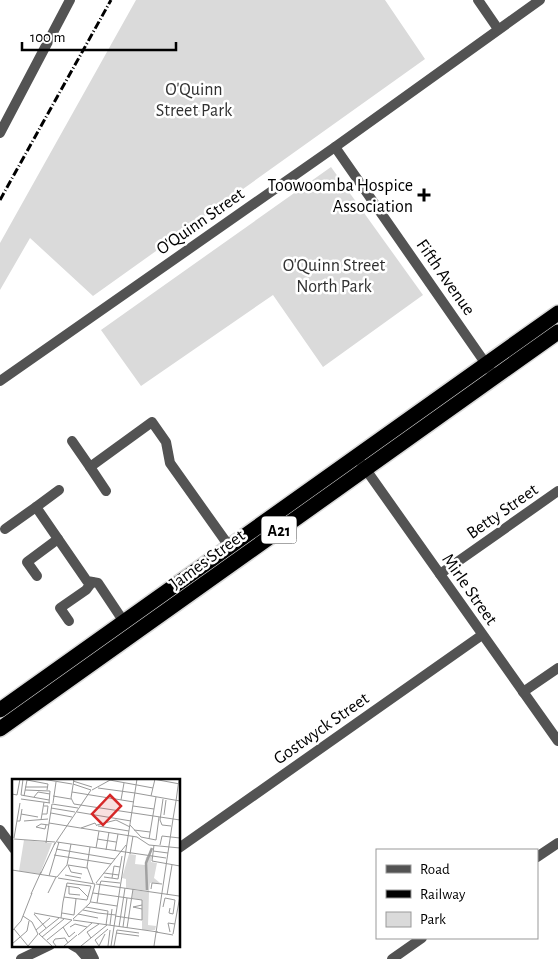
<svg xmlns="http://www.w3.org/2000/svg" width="558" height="959" viewBox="0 0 558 959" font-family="'Alegreya Sans',sans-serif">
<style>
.green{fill:#dadada}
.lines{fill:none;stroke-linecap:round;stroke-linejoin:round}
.highway-casing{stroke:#dbdbdb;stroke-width:18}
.street{stroke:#535353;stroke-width:10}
.highway{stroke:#000;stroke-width:15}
.rail{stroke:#000;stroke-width:3;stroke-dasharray:8 2.5 1 2.5;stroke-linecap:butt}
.poi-dot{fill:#000;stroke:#fff;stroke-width:2}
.labels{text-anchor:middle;stroke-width:5;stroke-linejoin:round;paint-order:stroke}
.shield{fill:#fff;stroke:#4c4c4c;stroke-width:1}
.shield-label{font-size:16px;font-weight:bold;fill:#000}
.park-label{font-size:18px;fill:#313131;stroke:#fff}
.poi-label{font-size:18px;fill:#000;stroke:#fff;text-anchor:end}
.street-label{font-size:18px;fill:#000;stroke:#fff}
.inset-river{fill:none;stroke:#a1a1a1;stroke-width:2.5}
.inset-road{fill:none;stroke:#999;stroke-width:1}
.view{fill:#d62828;fill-opacity:0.15;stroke:#d62828;stroke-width:2.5}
.inset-edge{fill:none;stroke:#000;stroke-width:2.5}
</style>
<rect width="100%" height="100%" fill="#fff"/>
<g class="green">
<path d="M 136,0 L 385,0 L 425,59 L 93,296 L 30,238 L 0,290 L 0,243 Z"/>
<path d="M 331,167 L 423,295 L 323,367 L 273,295 L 141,386 L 101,330 Z"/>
</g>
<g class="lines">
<g class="highway-casing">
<g id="highway">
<path d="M 0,710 L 558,313"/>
<path d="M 0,729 L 558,332"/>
</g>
</g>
<g class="street">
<path d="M 478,0 L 498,29"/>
<path d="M 0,133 L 70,0"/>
<path d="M 335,147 L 495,377"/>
<path d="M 0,381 L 335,147 L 540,0"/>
<path d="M 72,441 L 90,467"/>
<path d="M 362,464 L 558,741"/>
<path d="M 106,491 L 90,467 L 152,422 L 166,442 L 170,463 L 229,546"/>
<path d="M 36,507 L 59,490"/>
<path d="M 5,529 L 36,507 L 87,581 L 98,583 L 124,622"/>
<path d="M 440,574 L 558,491"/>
<path d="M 37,576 L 27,562 L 58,539"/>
<path d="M 69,621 L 60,608 L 86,590 L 92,582"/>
<path d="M 523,692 L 558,668"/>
<path d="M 0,830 L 14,849"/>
<path d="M 179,848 L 482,635"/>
<path d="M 537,857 L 558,843"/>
<path d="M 72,945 L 79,949 L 88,959"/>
<path d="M 87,945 L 94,959"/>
<path d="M 21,959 L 50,945"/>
<path d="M 392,959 L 422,938"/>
</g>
<use href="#highway" class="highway"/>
<path class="rail" d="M 0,200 L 111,0"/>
</g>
<path class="poi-dot" d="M421.5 187.5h5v5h5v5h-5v5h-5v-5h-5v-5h5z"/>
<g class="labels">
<rect class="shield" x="261.5" y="516.5" width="35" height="27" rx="4"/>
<g class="shield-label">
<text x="279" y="536">A21</text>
</g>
<g class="park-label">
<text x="194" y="95">O'Quinn<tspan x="194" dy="21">Street Park</tspan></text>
<text x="334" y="271">O'Quinn Street<tspan x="334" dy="21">North Park</tspan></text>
</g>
<g class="poi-label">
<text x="413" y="191">Toowoomba Hospice<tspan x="413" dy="21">Association</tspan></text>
</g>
<g class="street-label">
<text transform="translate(200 221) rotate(-35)" y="6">O'Quinn Street</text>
<text transform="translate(446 277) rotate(55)" y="6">Fifth Avenue</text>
<text transform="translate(502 511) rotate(-35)" y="6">Betty Street</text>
<text transform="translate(207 559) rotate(-36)" y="6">James Street</text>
<text transform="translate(470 589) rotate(55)" y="6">Mirle Street</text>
<text transform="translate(321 728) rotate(-35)" y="6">Gostwyck Street</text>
</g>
</g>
<g transform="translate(12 779)">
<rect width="168" height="168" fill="#fff"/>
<path d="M 12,61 L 40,64 L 28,95 L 7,92 ZM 117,75 L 124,76 L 123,85 L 133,86 L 134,78 L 140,77 L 139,83 L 145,84 L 142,99 L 148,104 L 138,104 L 137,112 L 114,109 L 114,100 L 110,99 ZM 121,111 L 137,113 L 136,146 L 144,147 L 143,151 L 130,151 L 130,121 L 120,119 Z" fill="#dadada"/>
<path class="inset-river" d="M 135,111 L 134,84 L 140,69"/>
<path class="inset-road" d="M 30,0 L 60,5M 62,0 L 59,19 L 62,25 L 168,41M 92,0 L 125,6M 141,0 L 168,5M 61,2 L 80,8M 61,5 L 79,11M 125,6 L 141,9M 13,8 L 36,8M 86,9 L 123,14M 13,11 L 38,12 L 37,24M 80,11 L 100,0M 60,13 L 122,23M 123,14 L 168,22M 0,15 L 5,16 L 8,0M 9,16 L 37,21M 9,16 L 11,0M 12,17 L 15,1 L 36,5 L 35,11M 41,17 L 59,20M 139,17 L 143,0M 22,18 L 26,13 L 38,15M 9,20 L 38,24M 151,20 L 148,41 L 150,46 L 159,47M 109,21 L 112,4M 164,22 L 167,0M 41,24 L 44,3M 40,25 L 66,29M 69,26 L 79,11M 121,27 L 142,30M 39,29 L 63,33M 65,33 L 119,42M 39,34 L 60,38M 9,35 L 26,38M 30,35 L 35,35 L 36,27 L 32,27M 152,36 L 154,21M 161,40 L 164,22M 29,41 L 32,23M 5,42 L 8,42 L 10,30M 12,42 L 36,40M 37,44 L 125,58 L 137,66 L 168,69M 34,46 L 33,50 L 24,48 L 29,45 L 37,46M 85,46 L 104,41 L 118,48M 118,46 L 129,58 L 144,61 L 147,38M 86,47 L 117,52M 69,49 L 83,44 L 85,47M 122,51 L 138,53M 2,59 L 8,24M 2,60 L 43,63M 85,60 L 104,63M 137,60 L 144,18M 45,63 L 154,79M 34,64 L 40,25M 42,66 L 69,26M 142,66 L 140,82 L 168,87M 148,66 L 150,57 L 168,59M 78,68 L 75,88 L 81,104M 84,69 L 87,52M 44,70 L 103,80M 94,71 L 97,53M 103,72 L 106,55M 141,72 L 156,74M 118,75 L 121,57M 42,76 L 99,85M 56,86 L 59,93 L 70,95M 56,86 L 75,89M 0,91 L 45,98M 92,94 L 107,96M 28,96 L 43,64M 53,96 L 69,99M 37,97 L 47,63M 45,98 L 55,86 L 59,65M 92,98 L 106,100 L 110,77M 46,99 L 83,105M 100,99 L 102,87 L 108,88M 84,104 L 114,66M 84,105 L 167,117M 88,105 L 89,102 L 108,104M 54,107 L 67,109 L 76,118M 57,107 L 57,115 L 68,116M 139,110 L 140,104 L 150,105M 36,114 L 44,98M 81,114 L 130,121 L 130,141 L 103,137M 19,115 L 29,93M 155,116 L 160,86M 79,123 L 105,127M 85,124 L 88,105M 130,126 L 121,128 L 130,130M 74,128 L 96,132 L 94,146M 151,128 L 153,119 L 163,121 L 161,135 L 157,134 L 158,129M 71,131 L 86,134M 22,134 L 60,141M 50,134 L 62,136 L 64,120M 86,134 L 104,136M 22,135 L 34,149M 66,135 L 86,139M 11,137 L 20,143 L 26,155M 49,139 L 51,123 L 55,104 L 79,107 L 75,121 L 52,118M 61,140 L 78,124 L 83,105M 61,141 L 146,153M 98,146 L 100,130M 51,148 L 57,158 L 63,153M 58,148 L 63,145 L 75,148M 107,148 L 113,109M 111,148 L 115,119M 115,149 L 121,110M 2,150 L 16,167M 24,151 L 38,139M 0,152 L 9,142 L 20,114M 144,153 L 161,156M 158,153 L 156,144 L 163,145M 104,154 L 127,157M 27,155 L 47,139M 27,155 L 40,167M 93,155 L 87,167 L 83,161 L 96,150M 161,155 L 168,117M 66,156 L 80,144M 30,158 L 52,140M 79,159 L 75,153 L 87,145M 35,161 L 60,141M 0,165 L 15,152 L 17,142M 16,167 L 26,155M 44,167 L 41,163 L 43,160 L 53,159 L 56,164M 52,167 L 65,156M 69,167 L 95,146M 96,167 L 98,151M 99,167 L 125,0M 102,167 L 105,151 L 127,154M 142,167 L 161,40"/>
<path class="view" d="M 98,16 L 109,27 L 91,46 L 80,35 Z"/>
<rect width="168" height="168" class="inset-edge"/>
</g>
<rect x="376" y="849" width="162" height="90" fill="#ffffff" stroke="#999999"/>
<rect x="386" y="865" width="25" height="8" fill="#535353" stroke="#999999"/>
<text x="420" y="874" font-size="15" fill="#000000">Road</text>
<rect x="386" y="890" width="25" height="8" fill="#000000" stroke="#999999"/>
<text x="420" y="899" font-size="15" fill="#000000">Railway</text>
<rect x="386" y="912" width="25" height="15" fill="#dadada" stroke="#999999"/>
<text x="420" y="924" font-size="15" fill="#000000">Park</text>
<path d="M22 42v8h154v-8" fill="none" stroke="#000000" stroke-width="2.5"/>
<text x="30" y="42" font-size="15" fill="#000000" stroke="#ffffff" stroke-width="4" paint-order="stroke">100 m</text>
</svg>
